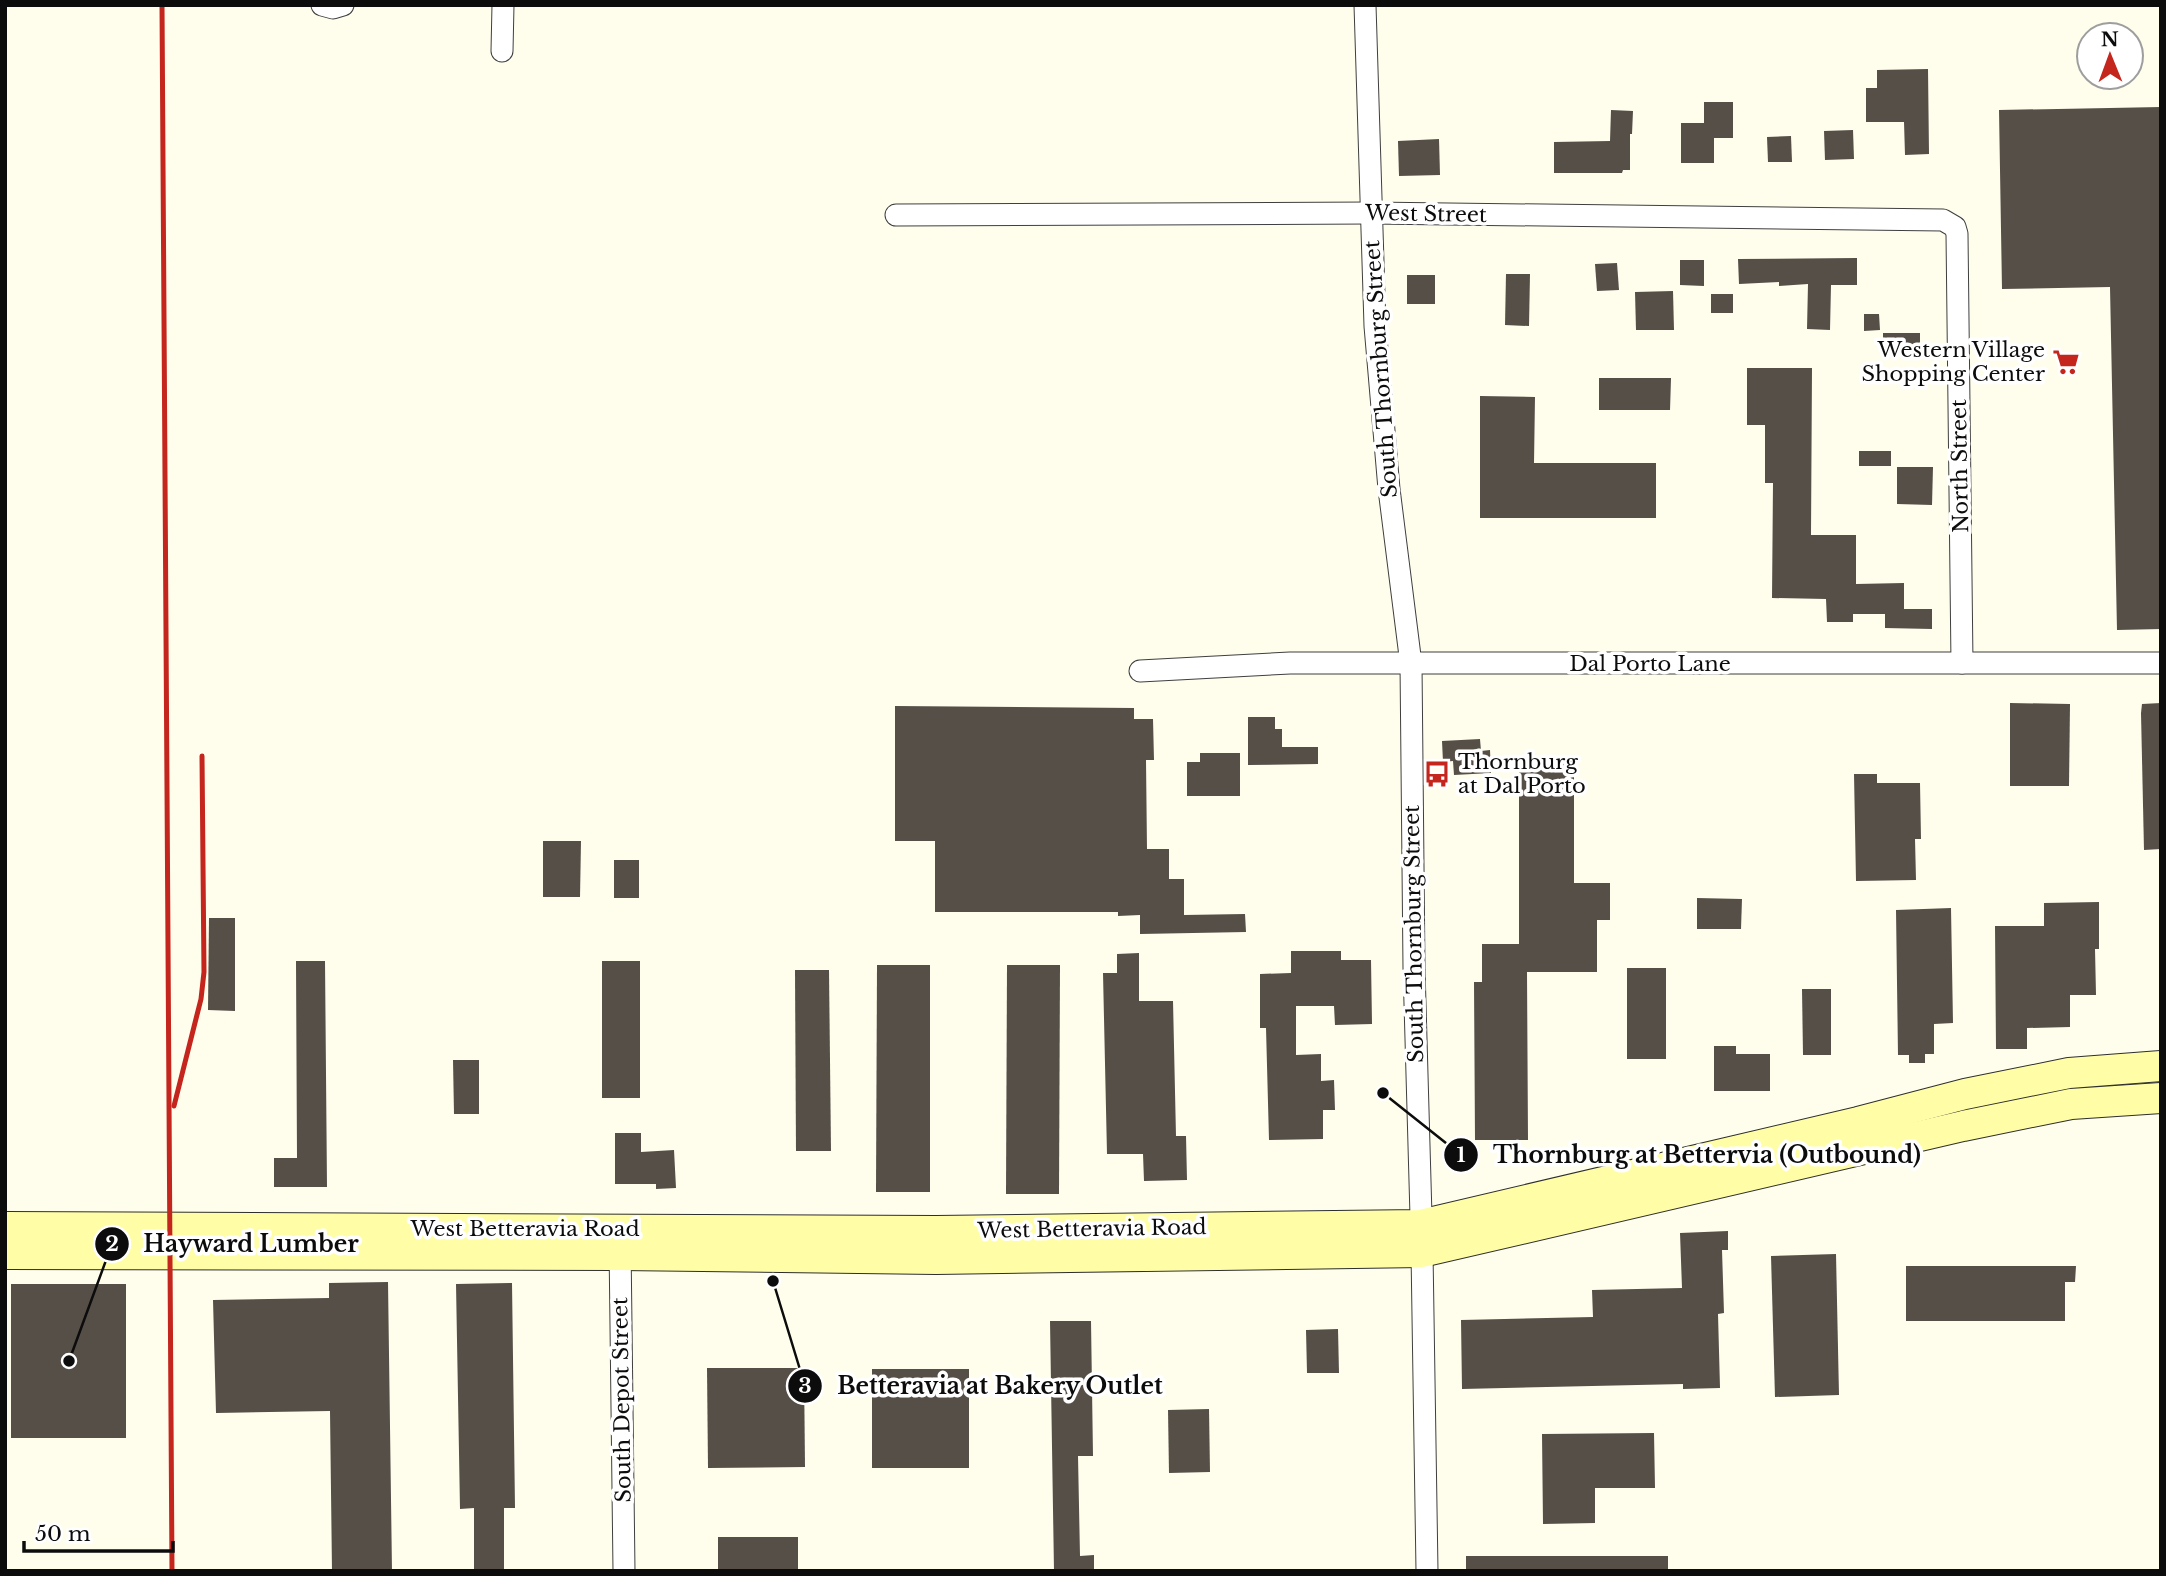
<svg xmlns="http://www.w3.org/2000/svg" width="2166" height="1576" viewBox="0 0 2166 1576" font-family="'Libre Baskerville',serif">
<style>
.building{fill:#564f48}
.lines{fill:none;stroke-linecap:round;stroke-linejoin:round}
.minor-casing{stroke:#3f3f3f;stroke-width:23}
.secondary-casing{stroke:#2e2e2e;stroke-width:32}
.minor{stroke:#fff;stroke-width:21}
.secondary{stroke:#fffea7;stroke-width:30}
.rail{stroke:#c4251c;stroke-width:5}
.labels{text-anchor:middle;stroke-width:7;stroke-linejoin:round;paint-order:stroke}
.street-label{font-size:21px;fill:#0c0c0c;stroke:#fff}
.poi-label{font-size:21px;fill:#0c0c0c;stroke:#fff;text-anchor:end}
.leader{fill:none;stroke:#0c0c0c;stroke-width:2.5}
.callout-dot{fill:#0c0c0c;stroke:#fff;stroke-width:2.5}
.mark-label{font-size:21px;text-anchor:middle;font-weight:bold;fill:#fff}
.callout-label{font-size:23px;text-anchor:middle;font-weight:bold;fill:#0c0c0c;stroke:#fff;stroke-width:7;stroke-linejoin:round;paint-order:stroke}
</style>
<rect width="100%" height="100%" fill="#fffdec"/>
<g class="building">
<path d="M 1928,69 L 1929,154 L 1905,155 L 1904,122 L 1866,122 L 1866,88 L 1877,88 L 1877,70 Z"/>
<path d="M 1704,102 L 1733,102 L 1733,138 L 1714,138 L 1714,163 L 1681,163 L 1681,123 L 1704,123 Z"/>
<path d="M 2161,107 L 2161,629 L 2117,630 L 2110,287 L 2002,289 L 1999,110 Z"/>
<path d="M 1611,110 L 1633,111 L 1632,134 L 1630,134 L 1630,170 L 1623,170 L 1622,173 L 1554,173 L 1554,142 L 1610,141 Z"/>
<path d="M 1853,130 L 1854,159 L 1825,160 L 1824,131 Z"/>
<path d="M 1791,136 L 1792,162 L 1768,162 L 1767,137 Z"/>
<path d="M 1439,139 L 1440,175 L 1399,176 L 1398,141 Z"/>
<path d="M 1857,258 L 1857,285 L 1831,285 L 1830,330 L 1807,329 L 1808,284 L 1779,286 L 1779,282 L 1739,284 L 1738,259 Z"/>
<path d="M 1680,260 L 1704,260 L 1704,286 L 1680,285 Z"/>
<path d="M 1617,263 L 1619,290 L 1597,291 L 1595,264 Z"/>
<path d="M 1506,274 L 1530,274 L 1529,326 L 1505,325 Z"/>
<rect x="1407" y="275" width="28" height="29"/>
<path d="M 1673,291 L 1674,330 L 1636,330 L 1635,292 Z"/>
<rect x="1711" y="294" width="22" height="19"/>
<path d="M 1864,314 L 1879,314 L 1880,330 L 1864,331 Z"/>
<rect x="1883" y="333" width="37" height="22"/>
<path d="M 1747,368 L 1812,368 L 1811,535 L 1856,535 L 1856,584 L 1904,583 L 1904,609 L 1932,609 L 1932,629 L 1885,628 L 1885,614 L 1853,614 L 1853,622 L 1827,622 L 1826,599 L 1772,598 L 1773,483 L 1765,483 L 1765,425 L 1747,425 Z"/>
<path d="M 1599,378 L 1671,378 L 1670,410 L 1599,410 Z"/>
<path d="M 1480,396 L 1535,397 L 1534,463 L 1656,463 L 1656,518 L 1480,518 Z"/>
<rect x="1859" y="451" width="32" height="15"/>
<path d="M 1897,467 L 1933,467 L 1932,505 L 1897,504 Z"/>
<path d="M 2010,703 L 2070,704 L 2069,786 L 2010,786 Z"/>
<path d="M 2161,703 L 2161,849 L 2144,850 L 2141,713 L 2142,704 Z"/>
<path d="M 895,706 L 1134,708 L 1134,719 L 1153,719 L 1154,760 L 1146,760 L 1147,849 L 1169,849 L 1169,879 L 1184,879 L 1184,915 L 1245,914 L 1246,932 L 1140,934 L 1140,915 L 1118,916 L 1118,912 L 935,912 L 935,841 L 895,841 Z"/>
<path d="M 1248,717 L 1275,717 L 1275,729 L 1282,729 L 1282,747 L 1318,747 L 1318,764 L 1248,765 Z"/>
<path d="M 1480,739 L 1481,751 L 1490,750 L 1491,773 L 1454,775 L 1453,761 L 1443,762 L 1442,741 Z"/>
<path d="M 1200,753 L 1240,753 L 1240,796 L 1187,796 L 1187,762 L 1200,762 Z"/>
<path d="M 1519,757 L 1574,757 L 1574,883 L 1610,883 L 1610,920 L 1597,920 L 1597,972 L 1527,972 L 1528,1140 L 1475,1140 L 1474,982 L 1482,982 L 1482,944 L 1519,944 Z"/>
<path d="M 1854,774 L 1877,774 L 1877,783 L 1920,783 L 1921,839 L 1915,839 L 1916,880 L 1856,881 Z"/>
<path d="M 543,841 L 581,841 L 580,897 L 543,897 Z"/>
<rect x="614" y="860" width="25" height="38"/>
<path d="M 1697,898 L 1742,899 L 1741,929 L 1697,929 Z"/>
<path d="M 2099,902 L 2099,949 L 2095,949 L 2096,995 L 2070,995 L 2070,1027 L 2027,1028 L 2027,1049 L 1996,1049 L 1995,926 L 2044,926 L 2044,903 Z"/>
<path d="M 1951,908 L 1953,1023 L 1934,1024 L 1934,1054 L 1925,1054 L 1925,1063 L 1909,1063 L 1909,1055 L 1898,1055 L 1896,910 Z"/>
<path d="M 209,918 L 235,918 L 235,1011 L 208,1010 Z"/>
<path d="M 1291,951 L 1341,951 L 1341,960 L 1371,960 L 1372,1024 L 1335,1025 L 1334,1006 L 1296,1006 L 1296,1055 L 1321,1054 L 1321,1081 L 1334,1080 L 1335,1110 L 1323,1110 L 1323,1139 L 1269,1140 L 1266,1028 L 1260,1028 L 1260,974 L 1291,973 Z"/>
<path d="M 1139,953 L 1139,1001 L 1173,1001 L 1176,1136 L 1186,1136 L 1187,1180 L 1144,1181 L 1143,1154 L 1107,1154 L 1103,973 L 1117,973 L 1117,954 Z"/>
<path d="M 296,961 L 325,961 L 327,1187 L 274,1187 L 274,1158 L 297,1158 Z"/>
<rect x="602" y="961" width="38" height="137"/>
<path d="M 877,965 L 930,965 L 930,1192 L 876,1192 Z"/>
<path d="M 1007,965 L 1060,965 L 1059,1194 L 1006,1194 Z"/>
<rect x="1627" y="968" width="39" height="91"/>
<path d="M 795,970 L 829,970 L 831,1151 L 796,1151 Z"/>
<path d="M 1802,989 L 1831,989 L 1831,1055 L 1803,1055 Z"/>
<path d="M 1714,1046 L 1736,1046 L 1736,1054 L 1770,1054 L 1770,1091 L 1714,1091 Z"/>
<path d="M 453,1060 L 479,1060 L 479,1114 L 454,1114 Z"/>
<path d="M 615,1133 L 641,1133 L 641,1152 L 674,1150 L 676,1188 L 656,1189 L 656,1184 L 615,1184 Z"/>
<path d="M 1728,1231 L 1728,1250 L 1722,1250 L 1724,1313 L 1718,1314 L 1720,1388 L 1683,1389 L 1683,1384 L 1462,1389 L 1461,1320 L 1593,1317 L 1592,1290 L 1682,1288 L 1680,1233 Z"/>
<path d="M 1836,1254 L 1839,1395 L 1775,1397 L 1771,1256 Z"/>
<path d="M 1906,1266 L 2076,1266 L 2075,1282 L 2065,1282 L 2065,1321 L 1906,1321 Z"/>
<path d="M 388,1282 L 392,1571 L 332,1571 L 330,1411 L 216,1413 L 213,1300 L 329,1298 L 329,1283 Z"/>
<path d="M 512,1283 L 515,1508 L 504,1508 L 504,1571 L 474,1571 L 474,1508 L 460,1509 L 456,1284 Z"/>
<rect x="11" y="1284" width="115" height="154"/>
<path d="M 1050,1321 L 1091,1321 L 1093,1456 L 1078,1456 L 1080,1556 L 1094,1555 L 1094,1571 L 1054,1571 Z"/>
<path d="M 1338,1329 L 1339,1373 L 1307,1373 L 1306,1330 Z"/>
<path d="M 707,1368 L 804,1368 L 805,1467 L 708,1468 Z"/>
<rect x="872" y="1369" width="97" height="99"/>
<path d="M 1209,1409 L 1210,1472 L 1169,1473 L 1168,1410 Z"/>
<path d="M 1654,1433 L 1655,1488 L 1595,1488 L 1595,1523 L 1543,1524 L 1542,1434 Z"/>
<rect x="718" y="1537" width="80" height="34"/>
<rect x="1466" y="1556" width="202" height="15"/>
</g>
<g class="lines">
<g class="minor-casing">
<g id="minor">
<path d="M 322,5 L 333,8 L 343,5"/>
<path d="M 1365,5 L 1375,326 L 1389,489 L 1411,664 L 1414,968 L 1422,1252 L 1427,1571"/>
<path d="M 502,51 L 503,5"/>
<path d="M 896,215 L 1371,213 L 1943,220 L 1955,227 L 1957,234 L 1962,663"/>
<path d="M 1140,671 L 1290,663 L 2161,663"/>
<path d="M 620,1244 L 624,1571"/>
</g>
</g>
<g class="secondary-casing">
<g id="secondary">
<path d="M 5,1227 L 936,1231 L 1420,1225 L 1858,1122 L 1965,1094 L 2069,1073 L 2161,1066"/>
<path d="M 5,1254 L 620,1255 L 936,1259 L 1422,1252 L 1963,1126 L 2071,1104 L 2161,1098"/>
</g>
</g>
<use href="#minor" class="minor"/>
<use href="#secondary" class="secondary"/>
<g class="rail">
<path d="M 162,5 L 172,1571"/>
<path d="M 174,1106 L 201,999 L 204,972 L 202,756"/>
</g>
</g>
<defs>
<g id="supermarket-bare" transform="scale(2.1)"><path d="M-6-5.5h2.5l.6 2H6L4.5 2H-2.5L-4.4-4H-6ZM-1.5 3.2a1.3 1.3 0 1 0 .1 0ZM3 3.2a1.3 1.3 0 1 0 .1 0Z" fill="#c4251c" stroke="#fff" stroke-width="2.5" paint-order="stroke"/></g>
<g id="bus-bare" transform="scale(2.1)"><path d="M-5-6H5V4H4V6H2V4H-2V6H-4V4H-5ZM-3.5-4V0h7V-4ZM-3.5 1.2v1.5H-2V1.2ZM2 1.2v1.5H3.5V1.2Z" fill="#c4251c" stroke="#fff" stroke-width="2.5" paint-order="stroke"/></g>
</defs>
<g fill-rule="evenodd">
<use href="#supermarket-bare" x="2066" y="362"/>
<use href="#bus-bare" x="1437" y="774"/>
</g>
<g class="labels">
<g class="street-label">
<text transform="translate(1426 214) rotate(1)" y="7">West Street</text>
<text transform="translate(1381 369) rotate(-94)" y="7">South Thornburg Street</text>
<text transform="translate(1960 466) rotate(-91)" y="7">North Street</text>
<text x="1650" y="671">Dal Porto Lane</text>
<text transform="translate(1414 934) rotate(-91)" y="7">South Thornburg Street</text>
<text x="525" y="1236">West Betteravia Road</text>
<text transform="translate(1092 1229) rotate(-1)" y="7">West Betteravia Road</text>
<text transform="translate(622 1400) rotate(-91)" y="7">South Depot Street</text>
</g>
<g class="poi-label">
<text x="2045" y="357">Western Village<tspan x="2045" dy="24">Shopping Center</tspan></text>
<text x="1458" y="769" text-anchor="start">Thornburg<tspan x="1458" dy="24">at Dal Porto</tspan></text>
</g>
</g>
<path class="leader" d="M1383 1093L1461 1155M69 1361L112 1244M773 1281L805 1386"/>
<g class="callout-dot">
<circle cx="1383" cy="1093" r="7"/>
<circle cx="69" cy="1361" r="7"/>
<circle cx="773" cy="1281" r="7"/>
<circle cx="1461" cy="1155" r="18"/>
<circle cx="112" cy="1244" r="18"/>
<circle cx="805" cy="1386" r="18"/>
</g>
<g class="mark-label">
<text x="1461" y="1162">1</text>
<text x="112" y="1251">2</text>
<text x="805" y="1393">3</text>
</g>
<g class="callout-label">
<text x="1707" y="1163">Thornburg at Bettervia (Outbound)</text>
<text x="251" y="1252">Hayward Lumber</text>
<text x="1000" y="1394">Betteravia at Bakery Outlet</text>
</g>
<rect width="2166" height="1576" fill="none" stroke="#0c0c0c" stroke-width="14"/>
<g transform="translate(2110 56) rotate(359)"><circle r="33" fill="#ffffff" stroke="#9e9e9e" stroke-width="2"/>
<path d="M0-5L12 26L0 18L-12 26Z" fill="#c4251c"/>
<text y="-10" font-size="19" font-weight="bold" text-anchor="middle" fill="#0c0c0c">N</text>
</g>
<path d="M24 1541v10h149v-10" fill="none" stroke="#0c0c0c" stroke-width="3.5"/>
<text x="35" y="1541" font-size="21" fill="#0c0c0c" stroke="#ffffff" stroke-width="5" paint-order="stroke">50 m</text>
</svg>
